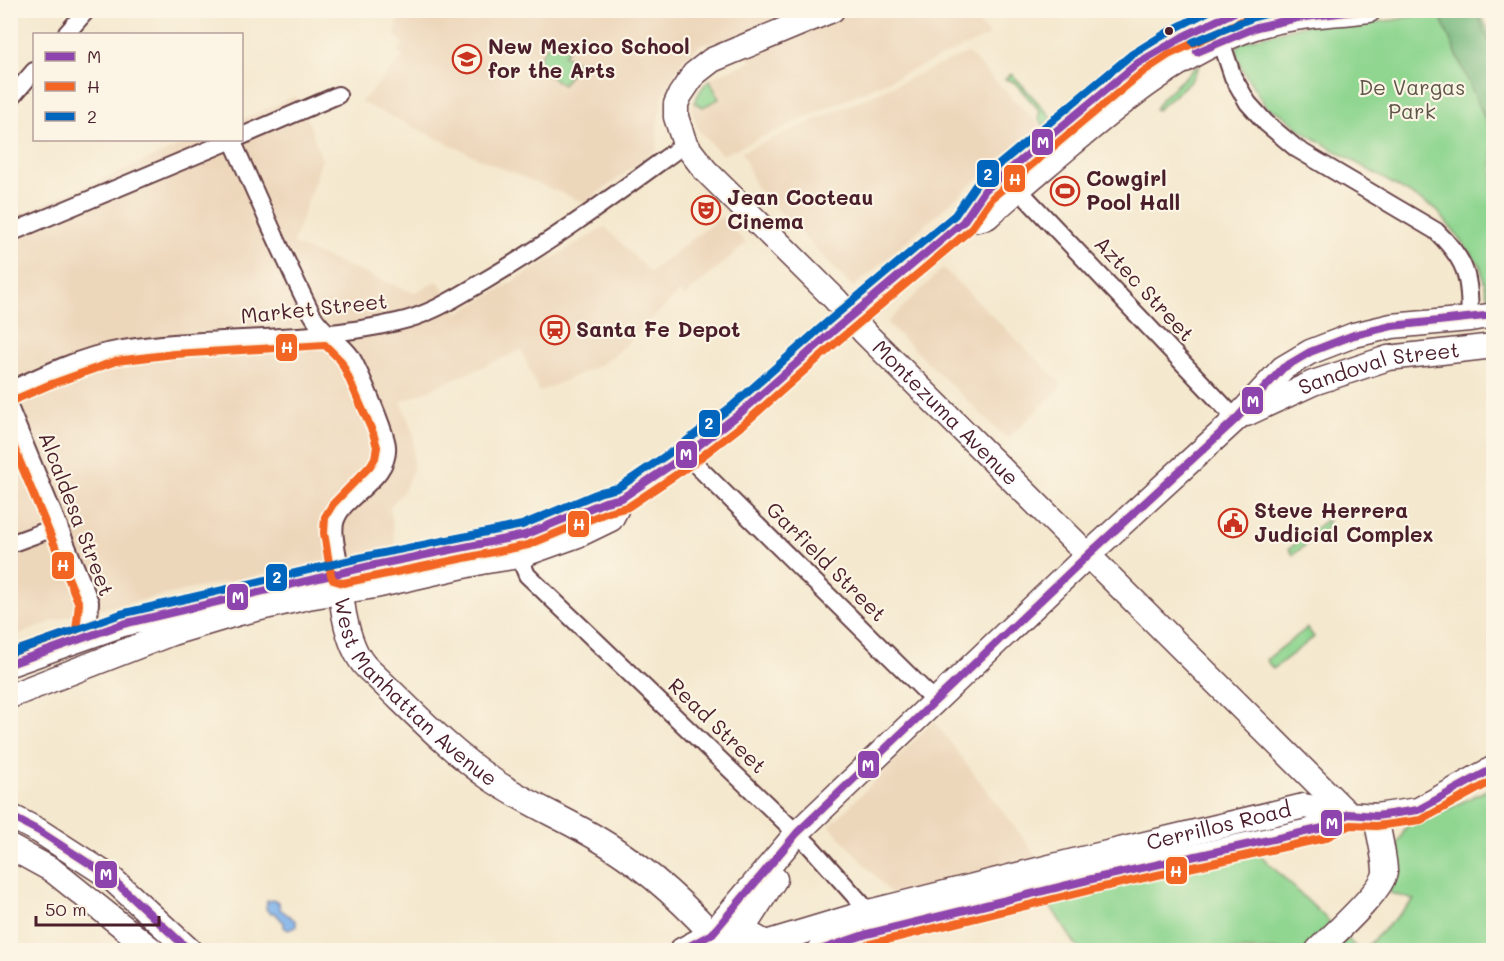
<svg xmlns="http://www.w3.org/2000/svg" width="1504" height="961" viewBox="0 0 1504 961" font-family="Mali,sans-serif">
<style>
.built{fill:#edd7bb}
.green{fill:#90d691;stroke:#6d7a5e;stroke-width:1.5}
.forest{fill:#74b77b;stroke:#5f6b53;stroke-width:1.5}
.water{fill:#7cb1ea;stroke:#63688a;stroke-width:1.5}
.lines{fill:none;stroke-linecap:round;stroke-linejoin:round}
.street-casing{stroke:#643d43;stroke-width:20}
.secondary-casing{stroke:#643d43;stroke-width:27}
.street{stroke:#fff;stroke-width:16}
.secondary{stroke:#fff;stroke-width:24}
.bus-1-casing{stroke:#fcf5e5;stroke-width:12}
.bus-2-casing{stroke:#fcf5e5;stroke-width:12}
.bus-3-casing{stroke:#fcf5e5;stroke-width:12}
.bus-1{stroke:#8e44ad;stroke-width:8}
.bus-2{stroke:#f26522;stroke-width:8}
.bus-3{stroke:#0065bd;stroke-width:8}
.bus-dot{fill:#4a1f2b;stroke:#fcf5e5;stroke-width:2}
.labels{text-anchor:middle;stroke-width:4.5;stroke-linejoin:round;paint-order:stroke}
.poi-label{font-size:21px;font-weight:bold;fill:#4a1f2b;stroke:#fcf5e5;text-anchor:start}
.park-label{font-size:21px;fill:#5f564a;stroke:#fcf5e5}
.street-label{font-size:21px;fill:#4a1f2b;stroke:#fcf5e5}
.line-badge{stroke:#fcf5e5;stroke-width:2}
.badge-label{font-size:16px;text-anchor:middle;font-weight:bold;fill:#fff}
</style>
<rect width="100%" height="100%" fill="#fcf5e5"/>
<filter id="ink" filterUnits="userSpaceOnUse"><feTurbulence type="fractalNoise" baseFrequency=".0167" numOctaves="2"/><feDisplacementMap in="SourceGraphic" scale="12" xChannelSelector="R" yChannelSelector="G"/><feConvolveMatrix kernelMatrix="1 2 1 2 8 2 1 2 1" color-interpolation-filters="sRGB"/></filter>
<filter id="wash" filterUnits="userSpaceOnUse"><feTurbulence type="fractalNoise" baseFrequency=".008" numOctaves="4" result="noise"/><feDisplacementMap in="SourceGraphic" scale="24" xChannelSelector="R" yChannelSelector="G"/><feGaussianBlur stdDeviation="1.35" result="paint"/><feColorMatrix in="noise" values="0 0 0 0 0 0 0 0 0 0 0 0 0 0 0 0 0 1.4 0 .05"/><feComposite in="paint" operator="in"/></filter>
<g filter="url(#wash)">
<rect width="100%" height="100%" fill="#f4e8ce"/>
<g class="built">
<path d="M 964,10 L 990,35 L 722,155 L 698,130 L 691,109 L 702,86 L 711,78 L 752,61 L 723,40 L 702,44 L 683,59 L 662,98 L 658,123 L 657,149 L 585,203 L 487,162 L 361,102 L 403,57 L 398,52 L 404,44 L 395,35 L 400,11 Z"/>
<path d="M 968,53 L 1039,125 L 853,288 L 756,187 L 742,152 Z"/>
<path d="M 296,96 L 309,123 L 322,160 L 293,244 L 414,293 L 438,281 L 459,313 L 605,227 L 650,272 L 721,217 L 746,243 L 684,297 L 680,292 L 617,353 L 600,365 L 539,392 L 521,350 L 401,402 L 414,435 L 413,469 L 404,490 L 390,507 L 395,546 L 67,616 L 11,638 L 11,218 L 194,140 L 242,140 L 242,119 Z"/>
<path d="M 943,268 L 1063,385 L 1007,439 L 887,323 Z"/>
<path d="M 934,721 L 1041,862 L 896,899 L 830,826 Z"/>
</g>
<g class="green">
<path d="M 1441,11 L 1479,11 L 1493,40 L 1493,299 L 1487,294 L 1480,265 L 1436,209 L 1305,133 L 1280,113 L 1266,107 L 1242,69 L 1237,56 L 1237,47 L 1241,42 L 1316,22 L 1366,23 L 1394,20 Z"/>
<path d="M 551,39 L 568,49 L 564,55 L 577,63 L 563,85 L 534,67 Z"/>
<path d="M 1198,65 L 1199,66 L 1191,81 L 1157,110 L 1155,109 L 1162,98 Z"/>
<path d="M 1012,74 L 1052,118 L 1043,125 L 1038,118 L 1040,111 L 1014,82 L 1005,79 Z"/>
<path d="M 710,80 L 719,99 L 703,107 L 695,103 C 698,93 702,86 710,80 Z"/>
<path d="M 1328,519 L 1327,528 L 1293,555 L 1289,549 Z"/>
<path d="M 1307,628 L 1314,637 L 1273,669 L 1266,660 Z"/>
<path d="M 1493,787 L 1493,950 L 1363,950 L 1414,900 L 1390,893 L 1391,858 L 1407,825 L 1427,819 Z"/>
<path d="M 1257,852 L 1359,950 L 1079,950 L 1047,901 Z"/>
</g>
<path class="forest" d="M 1441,10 L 1476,11 L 1493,50 L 1493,137 L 1438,12 Z"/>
<path class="water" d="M 275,900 L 279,903 L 280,909 L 296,921 L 296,927 L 288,930 L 284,927 L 284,923 L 275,913 L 270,913 L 266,909 L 267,901 Z"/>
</g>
<g filter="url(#ink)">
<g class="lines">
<g class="street-casing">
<g id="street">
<path d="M 66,34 L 87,10"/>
<path d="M 1221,41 L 1233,77 L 1248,103 L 1266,123 L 1297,149 L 1436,231 C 1468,262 1469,276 1470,319"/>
<path d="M 10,99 L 34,71"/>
<path d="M 242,136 L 338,95"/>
<path d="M 1018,189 L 1236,419"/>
<path d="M 10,233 L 232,140 C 258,198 283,257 312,314 C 320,330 338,340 349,354 C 357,364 386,433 387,446 C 390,481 341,495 335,523 C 332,538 339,557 341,573"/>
<path d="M 10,390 C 42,375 82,356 117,350 C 209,334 305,344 397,322 C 430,315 457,297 486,280 C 556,239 620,191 685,144"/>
<path d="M 10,409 L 90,602 L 89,619 L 85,638"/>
<path d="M 686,455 L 935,701"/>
<path d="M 10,544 L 59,526"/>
<path d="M 519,556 L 527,575 L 810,846 L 869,912 L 868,921"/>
</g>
</g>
<g class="secondary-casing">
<g id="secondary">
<path id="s1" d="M 832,10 L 712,60 L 694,74 L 680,95 L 676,104 L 676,117 L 685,144 L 705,170 L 835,299 L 865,333 L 1348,814"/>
<path d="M 963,222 L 987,217 C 1013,193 1040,171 1067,148 C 1124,100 1184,51 1255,27 C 1291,15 1332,15 1369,10"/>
<path id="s2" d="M 1246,414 L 1313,383 L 1388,358 L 1494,346"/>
<path id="s3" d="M 341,577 C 340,604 348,650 368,669 C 408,706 446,748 491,779 C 524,802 561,817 595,837 C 638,862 678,897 712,934"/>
<path d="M 10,664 L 123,624 L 370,566 L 525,535 L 605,502 L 622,498 L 686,455 L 738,415 L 832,332 L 963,222 L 985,190 L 1138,63 C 1170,42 1204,23 1240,10"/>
<path d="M 10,696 L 172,633 L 239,613 L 308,597 L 375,586 L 481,562 L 519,556 L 578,535 L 611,519 L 622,498"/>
<path d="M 10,816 L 39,831 L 110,877 L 189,950"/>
<path d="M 10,847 L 52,870 L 152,950"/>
<path id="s4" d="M 742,930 L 766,943 L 869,912 L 1082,859 L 1304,806 L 1348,814 L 1376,816 L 1418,810 L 1494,768"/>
<path d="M 682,950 L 712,934 L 797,833 L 1088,555 L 1236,419 L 1283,368 L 1310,352 L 1354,335 L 1392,326 L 1470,319 L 1494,315"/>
<path d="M 719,950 L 742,930 L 775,879"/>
<path d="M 820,950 L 867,934 L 1092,879 L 1323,828 L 1348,814"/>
<path d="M 1318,950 C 1332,936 1384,889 1385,872 C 1385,857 1378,831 1376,816"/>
</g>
</g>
<use href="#street" class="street"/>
<use href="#secondary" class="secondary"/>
<g class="bus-1-casing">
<g id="bus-1">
<path d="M 1197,52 L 1257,27 L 1297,18 L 1364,10"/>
<path d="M 10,664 L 123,624 L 370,566 L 525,535 L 605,502 L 622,498 L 686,455 L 738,415 L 832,332 L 963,222 L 985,190 L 1138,63 L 1188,34 L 1239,10"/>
<path d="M 10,816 L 39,831 L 110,877 L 189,950"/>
<path d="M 682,950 L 712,934 L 797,833 L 1088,555 L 1236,419 L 1283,368 L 1310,352 L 1354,335 L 1392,326 L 1494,315"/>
<path d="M 820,950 L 867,934 L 1092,879 L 1323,828 L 1348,814 L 1376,816 L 1418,810 L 1494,768"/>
</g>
</g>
<g class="bus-2-casing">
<g id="bus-2">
<path d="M 14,400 L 49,385 L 116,361 L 174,354 L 325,345 L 341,361 L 373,433 L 377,447 L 375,458 L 370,466 L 333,504 L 325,517 L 324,533 L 331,575 L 333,580 L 343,583 L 528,545 L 608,512 L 628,507 L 692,464 L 745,423 L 839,340 L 970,230 L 993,197 L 1144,71 L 1170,54 L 1244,20"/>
<path d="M 10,438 L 79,604 L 76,630 L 10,653"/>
<path d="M 851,950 L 870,944 L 1094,889 L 1325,838 L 1350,825 L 1376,826 L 1421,820 L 1494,780"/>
</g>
</g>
<g class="bus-3-casing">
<g id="bus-3">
<path d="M 1193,42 L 1254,17 L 1282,10"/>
<path d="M 10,653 L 121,614 L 368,556 L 522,525 L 601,492 L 618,488 L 680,446 L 731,407 L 825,324 L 955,215 L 978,182 L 1131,55 L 1170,31 L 1211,10"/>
</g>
</g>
<use href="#bus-1" class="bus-1"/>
<use href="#bus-2" class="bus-2"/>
<use href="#bus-3" class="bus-3"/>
</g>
</g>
<defs>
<g id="school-ring" transform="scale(1.5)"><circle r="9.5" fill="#fcf5e5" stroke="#c8321e" stroke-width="1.5"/><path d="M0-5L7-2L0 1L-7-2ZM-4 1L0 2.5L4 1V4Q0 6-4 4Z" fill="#c8321e"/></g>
<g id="stadium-ring" transform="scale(1.5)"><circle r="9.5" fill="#fcf5e5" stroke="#c8321e" stroke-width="1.5"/><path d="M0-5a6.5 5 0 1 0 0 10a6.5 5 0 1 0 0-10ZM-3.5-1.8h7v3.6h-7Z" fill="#c8321e"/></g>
<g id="theatre-ring" transform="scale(1.5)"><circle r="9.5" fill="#fcf5e5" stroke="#c8321e" stroke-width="1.5"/><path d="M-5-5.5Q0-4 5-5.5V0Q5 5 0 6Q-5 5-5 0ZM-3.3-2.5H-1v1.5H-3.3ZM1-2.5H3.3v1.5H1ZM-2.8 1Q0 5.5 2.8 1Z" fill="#c8321e"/></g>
<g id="station-ring" transform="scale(1.5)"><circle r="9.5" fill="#fcf5e5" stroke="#c8321e" stroke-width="1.5"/><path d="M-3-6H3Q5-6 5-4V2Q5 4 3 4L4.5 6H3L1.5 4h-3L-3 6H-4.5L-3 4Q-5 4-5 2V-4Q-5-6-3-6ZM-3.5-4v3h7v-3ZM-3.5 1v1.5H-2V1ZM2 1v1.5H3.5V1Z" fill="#c8321e"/></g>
<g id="civic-ring" transform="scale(1.5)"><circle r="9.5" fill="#fcf5e5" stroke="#c8321e" stroke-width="1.5"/><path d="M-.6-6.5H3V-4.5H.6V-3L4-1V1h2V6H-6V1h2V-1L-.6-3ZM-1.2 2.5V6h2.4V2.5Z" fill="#c8321e"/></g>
</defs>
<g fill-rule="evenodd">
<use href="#school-ring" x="467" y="59"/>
<use href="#stadium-ring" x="1065" y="191"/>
<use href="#theatre-ring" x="706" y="210"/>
<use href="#station-ring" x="555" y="330"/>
<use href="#civic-ring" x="1233" y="523"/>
</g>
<circle class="bus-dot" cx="1169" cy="31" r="5"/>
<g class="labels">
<g class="poi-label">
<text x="488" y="54">New Mexico School<tspan x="488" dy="24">for the Arts</tspan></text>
<text x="1086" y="186">Cowgirl<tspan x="1086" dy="24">Pool Hall</tspan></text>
<text x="727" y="205">Jean Cocteau<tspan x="727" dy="24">Cinema</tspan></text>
<text x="576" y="337">Santa Fe Depot</text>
<text x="1254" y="518">Steve Herrera<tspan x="1254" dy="24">Judicial Complex</tspan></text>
</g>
<g class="park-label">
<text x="1412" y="95">De Vargas<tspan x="1412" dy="24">Park</tspan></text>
</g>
<g class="street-label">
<text transform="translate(1144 289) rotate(47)" y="7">Aztec Street</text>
<text transform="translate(314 309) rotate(-6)" y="7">Market Street</text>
<text dy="7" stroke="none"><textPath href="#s2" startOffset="142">Sandoval Street</textPath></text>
<text dy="7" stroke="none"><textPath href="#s1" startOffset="604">Montezuma Avenue</textPath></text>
<text transform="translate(76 514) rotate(69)" y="7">Alcaldesa Street</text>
<text transform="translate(826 562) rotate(45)" y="7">Garfield Street</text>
<text dy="7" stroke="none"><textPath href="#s3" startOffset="144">West Manhattan Avenue</textPath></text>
<text transform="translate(717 726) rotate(44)" y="7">Read Street</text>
<text dy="7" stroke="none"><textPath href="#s4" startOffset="495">Cerrillos Road</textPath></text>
</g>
</g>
<g class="line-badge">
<rect x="1031" y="128" width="23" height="28" rx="6" fill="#8e44ad"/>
<rect x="976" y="159" width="24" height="29" rx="6" fill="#0065bd"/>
<rect x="1003" y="164" width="23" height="29" rx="6" fill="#f26522"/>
<rect x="275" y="333" width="23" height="29" rx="6" fill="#f26522"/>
<rect x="1241" y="386" width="23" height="29" rx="6" fill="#8e44ad"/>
<rect x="698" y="409" width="23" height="29" rx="6" fill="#0065bd"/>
<rect x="675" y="440" width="23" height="29" rx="6" fill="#8e44ad"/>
<rect x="567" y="510" width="23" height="28" rx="6" fill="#f26522"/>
<rect x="51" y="551" width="24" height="29" rx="6" fill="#f26522"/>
<rect x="265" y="563" width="23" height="29" rx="6" fill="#0065bd"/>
<rect x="226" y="583" width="23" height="28" rx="6" fill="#8e44ad"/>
<rect x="857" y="750" width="23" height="29" rx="6" fill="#8e44ad"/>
<rect x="1320" y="809" width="23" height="28" rx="6" fill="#8e44ad"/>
<rect x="1165" y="856" width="23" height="29" rx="6" fill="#f26522"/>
<rect x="94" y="860" width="24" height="29" rx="6" fill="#8e44ad"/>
</g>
<g class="badge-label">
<text x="1043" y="148">M</text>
<text x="988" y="180">2</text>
<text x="1015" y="185">H</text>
<text x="287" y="353">H</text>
<text x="1253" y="407">M</text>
<text x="709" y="429">2</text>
<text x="686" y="460">M</text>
<text x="579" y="530">H</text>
<text x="63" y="571">H</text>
<text x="277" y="583">2</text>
<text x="238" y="603">M</text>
<text x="868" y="771">M</text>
<text x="1332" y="829">M</text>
<text x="1176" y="877">H</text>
<text x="106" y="880">M</text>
</g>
<rect width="1504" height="961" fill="none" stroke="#fcf5e5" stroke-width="36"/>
<rect x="33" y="33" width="210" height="108" fill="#fcf5e5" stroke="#b59f9b" stroke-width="1.5"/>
<rect x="45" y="52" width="30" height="9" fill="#8e44ad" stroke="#b59f9b" stroke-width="1.5"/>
<text x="87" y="63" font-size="18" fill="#4a1f2b">M</text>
<rect x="45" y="82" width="30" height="9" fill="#f26522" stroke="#b59f9b" stroke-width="1.5"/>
<text x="87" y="93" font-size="18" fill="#4a1f2b">H</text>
<rect x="45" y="112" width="30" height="9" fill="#0065bd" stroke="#b59f9b" stroke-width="1.5"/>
<text x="87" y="123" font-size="18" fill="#4a1f2b">2</text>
<path d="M36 916v9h123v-9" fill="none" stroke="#4a1f2b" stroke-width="3"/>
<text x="45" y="916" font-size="18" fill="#4a1f2b" stroke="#fcf5e5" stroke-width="4.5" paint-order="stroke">50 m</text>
</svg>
